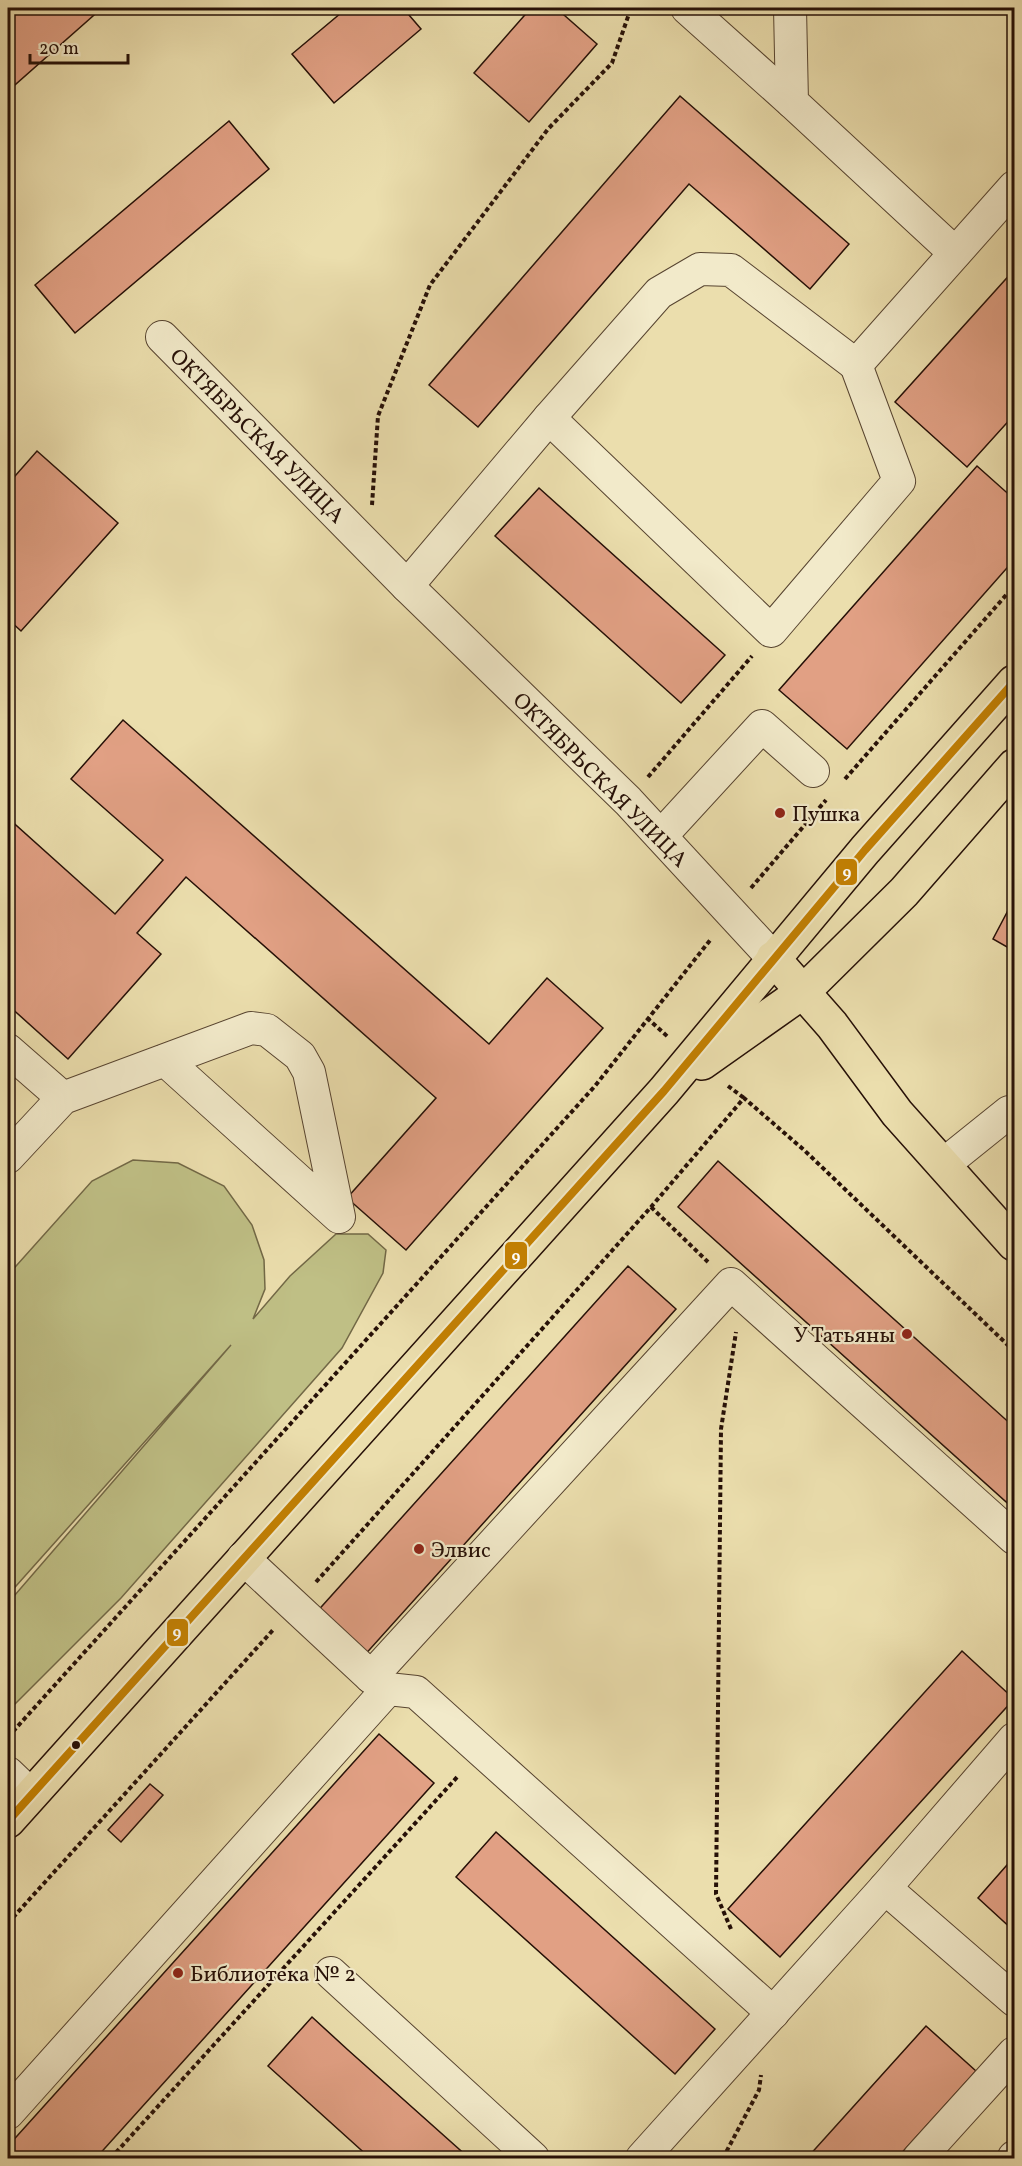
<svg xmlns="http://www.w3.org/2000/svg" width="1022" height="2166" viewBox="0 0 1022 2166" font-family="Vollkorn,serif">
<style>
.green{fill:#bfbf85;stroke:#726846;stroke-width:1.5}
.building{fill:#e1a084;stroke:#261007;stroke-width:1.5}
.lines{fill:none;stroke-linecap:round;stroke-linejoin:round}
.minor-casing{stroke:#574430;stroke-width:34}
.major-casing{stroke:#261007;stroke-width:36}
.highway-casing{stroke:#261007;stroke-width:36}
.path{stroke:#261007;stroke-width:4;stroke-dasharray:4.5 3;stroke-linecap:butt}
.minor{stroke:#f2eaca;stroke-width:32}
.major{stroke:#ebdead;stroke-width:33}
.highway{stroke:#ebdead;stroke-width:33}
.bus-1-casing{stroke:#f2eaca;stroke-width:12}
.bus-1{stroke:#c38002;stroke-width:8}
.poi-dot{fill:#8f2418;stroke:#f2eaca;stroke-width:2}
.bus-dot{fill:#261007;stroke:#f2eaca;stroke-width:2}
.labels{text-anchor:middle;stroke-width:4.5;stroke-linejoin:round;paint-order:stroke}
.street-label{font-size:22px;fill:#261007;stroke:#f2eaca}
.poi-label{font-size:22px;fill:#261007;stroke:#f2eaca;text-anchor:start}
.line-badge{stroke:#f2eaca;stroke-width:2}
.badge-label{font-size:16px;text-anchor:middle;font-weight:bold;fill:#fff}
</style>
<rect width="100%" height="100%" fill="#ebdead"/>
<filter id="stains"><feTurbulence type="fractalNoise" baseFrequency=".00333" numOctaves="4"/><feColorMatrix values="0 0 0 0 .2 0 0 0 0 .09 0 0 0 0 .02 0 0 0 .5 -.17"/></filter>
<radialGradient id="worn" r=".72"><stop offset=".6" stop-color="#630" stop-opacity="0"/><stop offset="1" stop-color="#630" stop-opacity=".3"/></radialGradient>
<path class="green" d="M 133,1160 L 178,1163 L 224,1186 L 252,1225 L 264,1260 L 265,1289 L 253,1319 L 290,1276 L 336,1234 L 368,1234 L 386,1250 L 383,1273 L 342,1348 L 121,1598 L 8,1711 L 8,1603 L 231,1345 L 8,1595 L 8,1275 L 92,1181 Z"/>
<g class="building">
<path d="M 8,8 L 102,8 L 8,91 Z"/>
<path d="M 347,8 L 403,8 L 421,29 L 334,103 L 292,54 Z"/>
<path d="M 531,8 L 556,8 L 597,44 L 529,122 L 474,73 Z"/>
<path d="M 680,96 L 849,244 L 810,289 L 689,184 L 478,427 L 429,385 Z"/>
<path d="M 229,121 L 269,169 L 75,333 L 35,285 Z"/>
<path d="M 1014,270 L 1014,415 L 967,467 L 895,402 Z"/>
<path d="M 37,451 L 118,523 L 21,631 L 8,619 L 8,484 Z"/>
<path d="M 977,466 L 1014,499 L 1014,560 L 847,749 L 779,690 Z"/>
<path d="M 539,488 L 725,655 L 681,703 L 495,536 Z"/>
<path d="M 123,720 L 489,1044 L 547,978 L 603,1028 L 406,1250 L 347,1198 L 436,1098 L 186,877 L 137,933 L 161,954 L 68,1059 L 8,1005 L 8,818 L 115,914 L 163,860 L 71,779 Z"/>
<path d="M 1014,899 L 1014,951 L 993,939 Z"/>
<path d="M 718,1161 L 1014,1427 L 1014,1509 L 678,1207 Z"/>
<path d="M 628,1266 L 676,1309 L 362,1658 L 314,1615 Z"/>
<path d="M 962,1651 L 1014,1699 L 780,1957 L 728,1909 Z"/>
<path d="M 379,1734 L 434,1783 L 96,2158 L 8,2158 L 8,2146 Z"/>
<path d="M 150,1784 L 163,1795 L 121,1842 L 108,1830 Z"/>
<path d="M 496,1832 L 715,2029 L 675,2074 L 456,1877 Z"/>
<path d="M 1014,1857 L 1014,1931 L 978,1898 Z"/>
<path d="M 312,2017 L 348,2050 L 469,2158 L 370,2158 L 268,2066 Z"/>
<path d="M 926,2026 L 976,2071 L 897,2158 L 807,2158 Z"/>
</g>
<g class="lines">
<g class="minor-casing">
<g id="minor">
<path d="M 687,8 L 792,102"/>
<path d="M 790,8 L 792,102 L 955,253"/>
<path d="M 162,337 L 407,586 L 628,801 L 773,958"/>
<path d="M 549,418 L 771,631 L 899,481 L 856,365"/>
<path d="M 407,586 L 549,418 L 659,293 L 700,269 L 731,270 L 856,365 L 1014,187"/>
<path d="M 661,836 L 762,726 L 813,771"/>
<path d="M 8,1050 L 63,1098"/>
<path d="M 8,1157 L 63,1098 L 251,1028 L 267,1030 L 300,1056 L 309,1072 L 339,1217 L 165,1060"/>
<path d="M 943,1165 L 1009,1112"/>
<path d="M 243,1558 L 371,1677 L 731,1284 L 1014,1538"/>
<path d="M 388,1689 L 416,1692 L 773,2013"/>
<path d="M 8,1773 L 31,1795"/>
<path d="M 885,1888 L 1014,2000"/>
<path d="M 331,1973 L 533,2158"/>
<path d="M 8,2113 L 388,1689 L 371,1677"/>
<path d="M 642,2158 L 885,1888 L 1014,1739"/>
<path d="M 919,2158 L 1014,2053"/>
<path d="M 1014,2158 L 1014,2157"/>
</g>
</g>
<g class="major-casing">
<path id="major" d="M 773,958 L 832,1025 L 897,1113 L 1014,1244"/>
</g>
<g class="highway-casing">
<g id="highway">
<path d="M 702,1063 L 804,991 L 904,892 L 1014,766"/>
<path d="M 8,1821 L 664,1091 L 865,850 L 1014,682"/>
</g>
</g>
<g class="path">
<path d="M 372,505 L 378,416 L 430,285 L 548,129 L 612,63 L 631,8"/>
<path d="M 648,777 L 752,656"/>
<path d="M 845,779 L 1014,586"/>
<path d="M 751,888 L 826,800"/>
<path d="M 647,1018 L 668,1037"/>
<path d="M 728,1086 L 744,1098"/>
<path d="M 651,1207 L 708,1262"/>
<path d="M 316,1582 L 651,1207 L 744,1098 L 804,1150 L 1014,1351"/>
<path d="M 8,1737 L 595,1086 L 711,939"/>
<path d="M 8,1923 L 273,1630"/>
<path d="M 731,1929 L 716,1894 L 721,1429 L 736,1332"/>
<path d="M 111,2158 L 459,1775"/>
<path d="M 723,2158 L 759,2090 L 761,2075"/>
</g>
<use href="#minor" class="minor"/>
<use href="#major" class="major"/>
<use href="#highway" class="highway"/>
<g class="bus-1-casing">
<path id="bus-1" d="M 8,1821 L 664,1091 L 865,850 L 1014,682"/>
</g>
<use href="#bus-1" class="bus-1"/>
</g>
<g class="poi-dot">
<circle cx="780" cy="813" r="6"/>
<circle cx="907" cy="1334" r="6"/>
<circle cx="419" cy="1549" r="6"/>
<circle cx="178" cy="1973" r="6"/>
</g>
<circle class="bus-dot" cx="76" cy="1745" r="5"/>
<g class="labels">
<g class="street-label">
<text transform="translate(258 435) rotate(45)" y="8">ОКТЯБРЬСКАЯ УЛИЦА</text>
<text transform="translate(601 779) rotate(45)" y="8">ОКТЯБРЬСКАЯ УЛИЦА</text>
</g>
<g class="poi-label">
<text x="792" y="821">Пушка</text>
<text x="895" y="1342" text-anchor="end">У Татьяны</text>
<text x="431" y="1557">Элвис</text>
<text x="190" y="1981">Библиотека № 2</text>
</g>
</g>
<g class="line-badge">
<rect x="835" y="858" width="23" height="28" rx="6" fill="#c38002"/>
<rect x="504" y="1241" width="24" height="29" rx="6" fill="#c38002"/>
<rect x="166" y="1618" width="23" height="29" rx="6" fill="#c38002"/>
</g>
<g class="badge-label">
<text x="847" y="878">9</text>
<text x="516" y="1262">9</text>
<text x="177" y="1638">9</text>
</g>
<rect width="1022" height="2166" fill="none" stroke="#ebdead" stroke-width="30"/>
<rect x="9" y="9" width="1004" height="2148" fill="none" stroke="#261007" stroke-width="3"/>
<rect x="15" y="15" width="992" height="2136" fill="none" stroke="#261007" stroke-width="1.5"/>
<path d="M30 54v9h98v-9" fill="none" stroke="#261007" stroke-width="3"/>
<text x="39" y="54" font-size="18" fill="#261007" stroke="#f2eaca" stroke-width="4.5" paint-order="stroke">20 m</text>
<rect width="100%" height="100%" filter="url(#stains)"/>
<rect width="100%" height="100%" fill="url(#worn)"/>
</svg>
